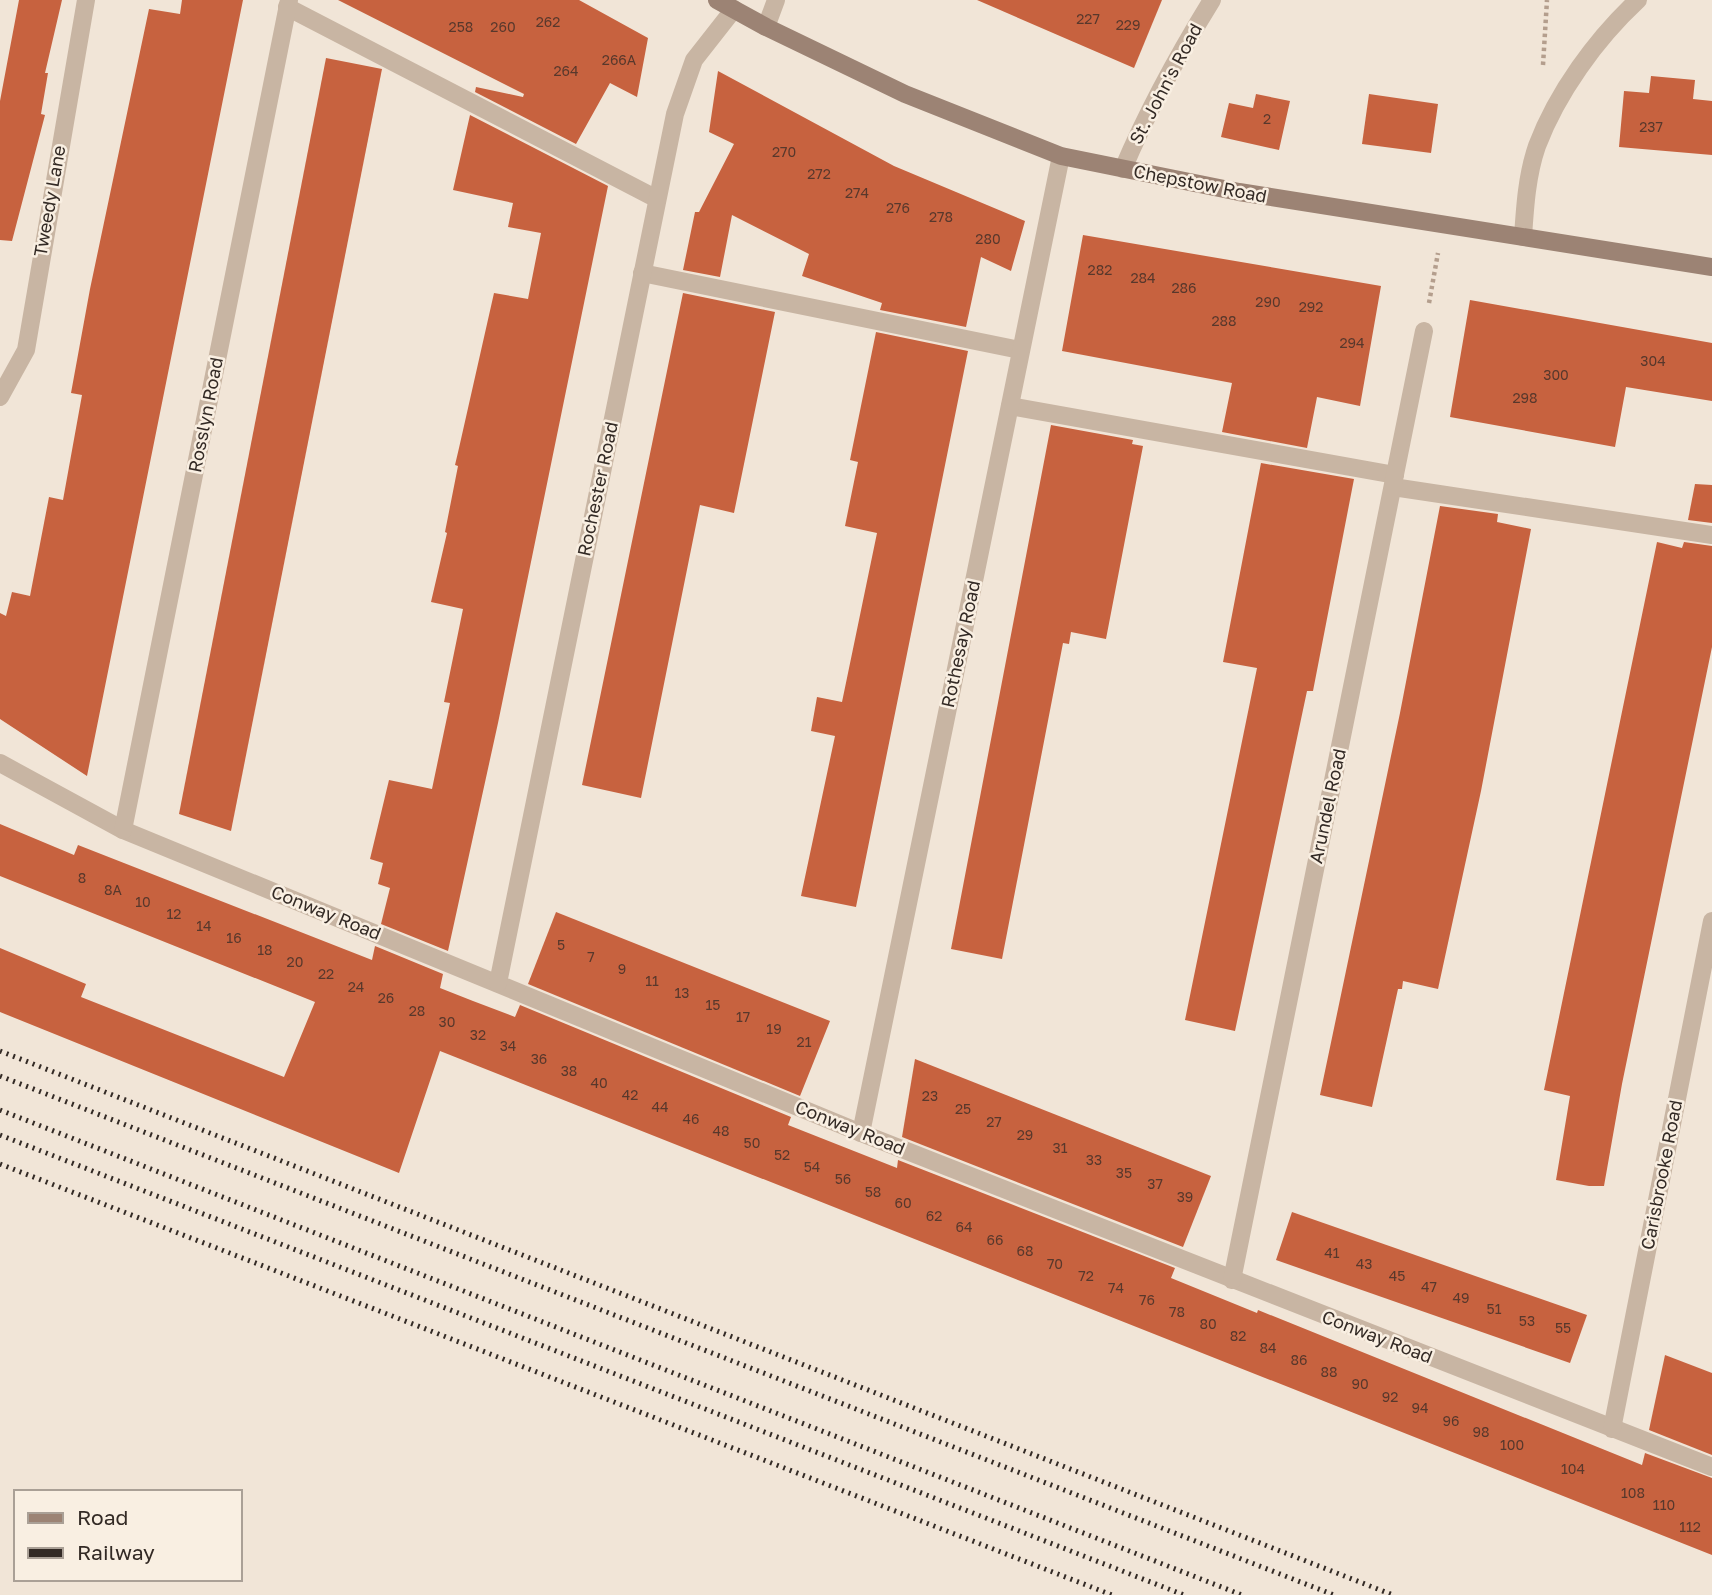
<svg xmlns="http://www.w3.org/2000/svg" width="1712" height="1595" viewBox="0 0 1712 1595" font-family="'Golos Text',sans-serif">
<style>
.building{fill:#c7623f}
.lines{fill:none;stroke-linecap:round;stroke-linejoin:round}
.path{stroke:#b49e8d;stroke-width:4.5;stroke-dasharray:3.5 3.5;stroke-linecap:butt}
.lane{stroke:#c8b5a3;stroke-width:18}
.street{stroke:#c8b5a3;stroke-width:18}
.secondary{stroke:#9c8374;stroke-width:18}
.rail{stroke:#332a25;stroke-width:5;stroke-dasharray:2 5;stroke-linecap:butt}
.labels{text-anchor:middle;stroke-width:5;stroke-linejoin:round;paint-order:stroke}
.number-label{font-size:14px;fill:#58382c}
.street-label{font-size:18px;fill:#332a25;stroke:#f9efe2}
</style>
<rect width="100%" height="100%" fill="#f1e5d7"/>
<g class="building">
<path d="M 19,0 L 62,0 L 45,73 L 48,73 L 41,114 L 45,115 L 12,241 L 0,240 L 0,101 Z"/>
<path d="M 182,0 L 243,0 L 87,776 L 0,719 L 0,613 L 6,616 L 12,592 L 30,596 L 49,497 L 63,500 L 82,395 L 71,393 L 90,289 L 149,9 L 180,14 Z"/>
<path d="M 338,0 L 579,0 L 648,38 L 637,97 L 610,83 L 576,144 L 475,92 L 476,87 L 523,97 L 524,94 Z"/>
<path d="M 977,0 L 1162,0 L 1134,68 Z"/>
<path d="M 326,58 L 382,69 L 231,831 L 179,814 Z"/>
<path d="M 718,71 L 894,166 L 1025,221 L 1011,271 L 981,257 L 966,327 L 880,310 L 882,303 L 802,276 L 809,254 L 732,215 L 720,277 L 683,270 L 695,212 L 699,212 L 734,144 L 709,132 Z"/>
<path d="M 1651,76 L 1695,80 L 1693,99 L 1712,101 L 1712,155 L 1619,147 L 1624,91 L 1649,93 Z"/>
<path d="M 1256,94 L 1290,101 L 1279,150 L 1221,137 L 1229,103 L 1253,108 Z"/>
<path d="M 1369,94 L 1438,104 L 1431,153 L 1362,144 Z"/>
<path d="M 470,115 L 608,186 L 498,723 L 448,951 L 381,924 L 390,888 L 378,884 L 383,863 L 370,859 L 389,780 L 432,789 L 450,703 L 444,702 L 463,609 L 431,602 L 447,533 L 445,532 L 458,466 L 455,465 L 459,448 L 494,293 L 528,299 L 541,233 L 508,227 L 513,203 L 453,190 Z"/>
<path d="M 1083,235 L 1381,286 L 1360,406 L 1317,397 L 1307,448 L 1222,432 L 1232,383 L 1062,351 Z"/>
<path d="M 683,293 L 775,312 L 734,513 L 700,505 L 641,798 L 582,785 Z"/>
<path d="M 1470,300 L 1712,343 L 1712,401 L 1626,387 L 1615,447 L 1450,417 Z"/>
<path d="M 876,332 L 968,351 L 856,907 L 801,896 L 835,736 L 811,731 L 817,697 L 842,702 L 877,533 L 845,526 L 858,462 L 850,460 Z"/>
<path d="M 1051,425 L 1133,440 L 1132,444 L 1143,446 L 1106,639 L 1071,632 L 1069,644 L 1063,643 L 1002,959 L 951,949 Z"/>
<path d="M 1261,463 L 1354,479 L 1313,691 L 1307,691 L 1235,1031 L 1185,1020 L 1257,668 L 1223,662 Z"/>
<path d="M 1695,484 L 1712,485 L 1712,523 L 1688,520 Z"/>
<path d="M 1440,506 L 1498,514 L 1497,522 L 1531,529 L 1481,791 L 1438,989 L 1403,981 L 1402,989 L 1398,989 L 1372,1107 L 1320,1095 L 1400,713 Z"/>
<path d="M 1657,542 L 1682,548 L 1684,542 L 1712,546 L 1712,647 L 1622,1084 L 1604,1186 L 1589,1186 L 1556,1180 L 1570,1096 L 1544,1090 Z"/>
<path d="M 0,824 L 74,855 L 78,845 L 372,960 L 375,946 L 443,974 L 440,988 L 473,1001 L 515,1017 L 520,1005 L 791,1117 L 788,1125 L 897,1168 L 898,1160 L 1175,1268 L 1171,1278 L 1257,1313 L 1258,1310 L 1642,1465 L 1645,1453 L 1712,1478 L 1712,1555 L 440,1051 L 399,1173 L 0,1012 L 0,948 L 86,984 L 81,997 L 284,1077 L 315,1002 L 0,876 Z"/>
<path d="M 556,912 L 830,1021 L 800,1096 L 528,984 Z"/>
<path d="M 915,1059 L 1211,1176 L 1183,1247 L 902,1137 Z"/>
<path d="M 1292,1212 L 1587,1315 L 1570,1363 L 1276,1260 Z"/>
<path d="M 1665,1355 L 1712,1373 L 1712,1455 L 1649,1430 Z"/>
</g>
<g class="lines">
<g class="path">
<path d="M 1543,65 L 1547,0"/>
<path d="M 1429,303 L 1438,253"/>
</g>
<g class="lane">
<path d="M 287,7 L 657,199"/>
<path d="M 642,273 L 1020,350"/>
<path d="M 1010,406 L 1395,475"/>
<path d="M 1393,487 L 1712,535"/>
</g>
<g class="street">
<path d="M 766,27 L 776,0"/>
<path d="M 1123,169 C 1148,110 1178,55 1212,0"/>
<path d="M 1523,237 C 1525,206 1527,175 1537,146 C 1557,93 1596,39 1638,0"/>
<path d="M 0,397 L 26,350 L 86,0"/>
<path d="M 0,763 L 123,830 L 861,1133 L 1712,1467"/>
<path d="M 123,830 L 289,0"/>
<path d="M 498,983 L 675,114 L 694,60 L 734,9"/>
<path d="M 861,1133 L 1061,156"/>
<path d="M 1232,1280 L 1424,331"/>
<path d="M 1612,1429 L 1712,921"/>
</g>
<path class="secondary" d="M 717,0 L 766,27 L 905,94 L 1061,156 L 1239,192 L 1712,267"/>
<g class="rail">
<path d="M 0,1051 L 1393,1595"/>
<path d="M 0,1076 L 1334,1595"/>
<path d="M 0,1110 L 1242,1595"/>
<path d="M 0,1135 L 1184,1595"/>
<path d="M 0,1164 L 1112,1595"/>
</g>
</g>
<g class="labels">
<g class="number-label">
<text x="1088" y="24">227</text>
<text x="548" y="27">262</text>
<text x="1128" y="30">229</text>
<text x="461" y="32">258</text>
<text x="503" y="32">260</text>
<text x="619" y="65">266A</text>
<text x="566" y="76">264</text>
<text x="1267" y="124">2</text>
<text x="1651" y="132">237</text>
<text x="784" y="157">270</text>
<text x="819" y="179">272</text>
<text x="857" y="198">274</text>
<text x="898" y="213">276</text>
<text x="941" y="222">278</text>
<text x="988" y="244">280</text>
<text x="1100" y="275">282</text>
<text x="1143" y="283">284</text>
<text x="1184" y="293">286</text>
<text x="1268" y="307">290</text>
<text x="1311" y="312">292</text>
<text x="1224" y="326">288</text>
<text x="1352" y="348">294</text>
<text x="1653" y="366">304</text>
<text x="1556" y="380">300</text>
<text x="1525" y="403">298</text>
<text x="82" y="883">8</text>
<text x="113" y="895">8A</text>
<text x="143" y="907">10</text>
<text x="174" y="919">12</text>
<text x="204" y="931">14</text>
<text x="234" y="943">16</text>
<text x="561" y="950">5</text>
<text x="265" y="955">18</text>
<text x="591" y="962">7</text>
<text x="295" y="967">20</text>
<text x="622" y="974">9</text>
<text x="326" y="979">22</text>
<text x="652" y="986">11</text>
<text x="356" y="992">24</text>
<text x="682" y="998">13</text>
<text x="386" y="1003">26</text>
<text x="713" y="1010">15</text>
<text x="417" y="1016">28</text>
<text x="743" y="1022">17</text>
<text x="447" y="1027">30</text>
<text x="774" y="1034">19</text>
<text x="478" y="1040">32</text>
<text x="804" y="1047">21</text>
<text x="508" y="1051">34</text>
<text x="539" y="1064">36</text>
<text x="569" y="1076">38</text>
<text x="599" y="1088">40</text>
<text x="630" y="1100">42</text>
<text x="930" y="1101">23</text>
<text x="660" y="1112">44</text>
<text x="963" y="1114">25</text>
<text x="691" y="1124">46</text>
<text x="994" y="1127">27</text>
<text x="721" y="1136">48</text>
<text x="1025" y="1140">29</text>
<text x="752" y="1148">50</text>
<text x="1060" y="1153">31</text>
<text x="782" y="1160">52</text>
<text x="1094" y="1165">33</text>
<text x="812" y="1172">54</text>
<text x="1124" y="1178">35</text>
<text x="843" y="1184">56</text>
<text x="1155" y="1189">37</text>
<text x="873" y="1197">58</text>
<text x="1185" y="1202">39</text>
<text x="903" y="1208">60</text>
<text x="934" y="1221">62</text>
<text x="964" y="1232">64</text>
<text x="995" y="1245">66</text>
<text x="1025" y="1256">68</text>
<text x="1332" y="1258">41</text>
<text x="1055" y="1269">70</text>
<text x="1364" y="1269">43</text>
<text x="1086" y="1281">72</text>
<text x="1397" y="1281">45</text>
<text x="1429" y="1292">47</text>
<text x="1116" y="1293">74</text>
<text x="1461" y="1303">49</text>
<text x="1147" y="1305">76</text>
<text x="1494" y="1314">51</text>
<text x="1177" y="1317">78</text>
<text x="1527" y="1326">53</text>
<text x="1208" y="1329">80</text>
<text x="1563" y="1333">55</text>
<text x="1238" y="1341">82</text>
<text x="1268" y="1353">84</text>
<text x="1299" y="1365">86</text>
<text x="1329" y="1377">88</text>
<text x="1360" y="1389">90</text>
<text x="1390" y="1402">92</text>
<text x="1420" y="1413">94</text>
<text x="1451" y="1426">96</text>
<text x="1481" y="1437">98</text>
<text x="1512" y="1450">100</text>
<text x="1573" y="1474">104</text>
<text x="1633" y="1498">108</text>
<text x="1664" y="1510">110</text>
<text x="1690" y="1532">112</text>
</g>
<g class="street-label">
<text transform="translate(1166 84) rotate(-62)" y="6">St. John's Road</text>
<text transform="translate(1200 184) rotate(11)" y="6">Chepstow Road</text>
<text transform="translate(50 201) rotate(-80)" y="6">Tweedy Lane</text>
<text transform="translate(206 415) rotate(-79)" y="6">Rosslyn Road</text>
<text transform="translate(598 489) rotate(-78)" y="6">Rochester Road</text>
<text transform="translate(961 644) rotate(-78)" y="6">Rothesay Road</text>
<text transform="translate(1328 806) rotate(-78)" y="6">Arundel Road</text>
<text transform="translate(326 913) rotate(22)" y="6">Conway Road</text>
<text transform="translate(850 1128) rotate(22)" y="6">Conway Road</text>
<text transform="translate(1662 1175) rotate(-79)" y="6">Carisbrooke Road</text>
<text transform="translate(1377 1337) rotate(21)" y="6">Conway Road</text>
</g>
</g>
<rect x="14" y="1490" width="228" height="91" fill="#f9efe2" stroke="#aaa096" stroke-width="2"/>
<rect x="28" y="1513" width="35" height="10" fill="#9c8374" stroke="#aaa096" stroke-width="2"/>
<text x="77" y="1525" font-size="21" fill="#332a25">Road</text>
<rect x="28" y="1548" width="35" height="10" fill="#332a25" stroke="#aaa096" stroke-width="2"/>
<text x="77" y="1560" font-size="21" fill="#332a25">Railway</text>
</svg>
